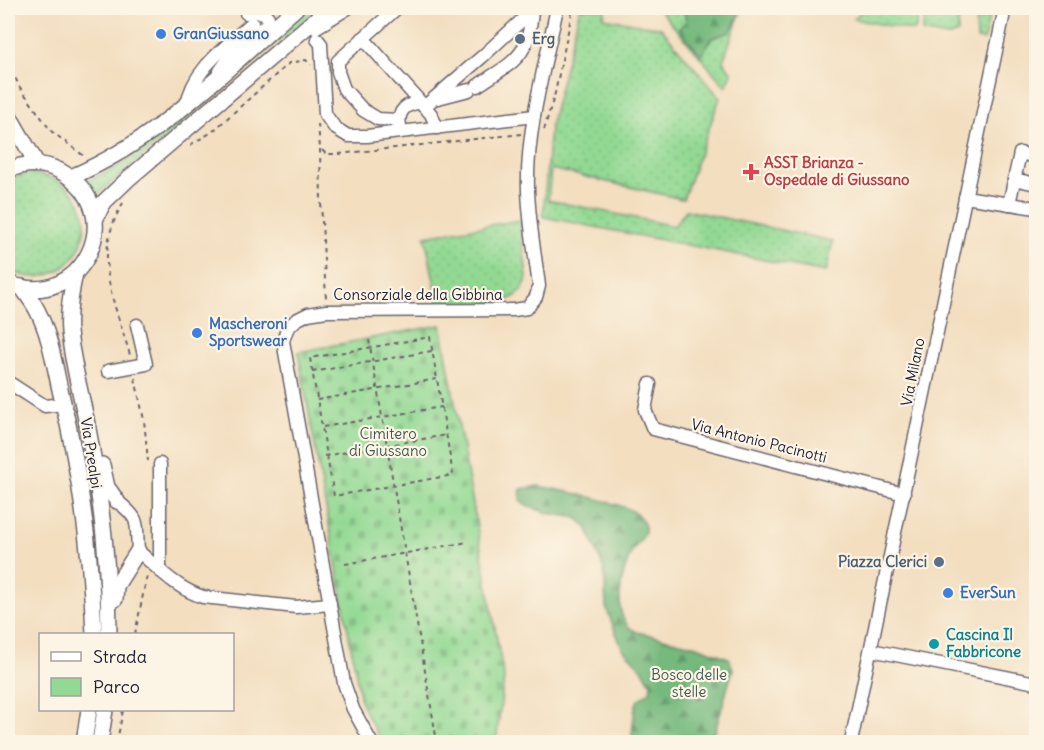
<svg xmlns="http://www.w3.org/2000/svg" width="1044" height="750" viewBox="0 0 1044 750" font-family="Delius,sans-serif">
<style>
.green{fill:url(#green-dots);stroke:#5a7e67;stroke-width:1.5}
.forest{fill:url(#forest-firs);stroke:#4c6e5c;stroke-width:1.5}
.cemetery{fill:url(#cemetery-stones);stroke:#5a7e67;stroke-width:1.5}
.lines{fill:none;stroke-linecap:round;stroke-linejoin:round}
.minor-casing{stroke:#6b646a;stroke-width:15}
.major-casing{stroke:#6b646a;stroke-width:18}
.path{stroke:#6b646a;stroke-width:2;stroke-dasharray:4.5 4.5;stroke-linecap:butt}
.minor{stroke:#fff;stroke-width:12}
.major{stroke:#fff;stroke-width:15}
.shop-dot{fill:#3f7fe0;stroke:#fcf5e5;stroke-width:2}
.service-dot{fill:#5c6f8a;stroke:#fcf5e5;stroke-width:2}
.health-dot{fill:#e0444e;stroke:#fcf5e5;stroke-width:2}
.culture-dot{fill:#0f9aa8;stroke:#fcf5e5;stroke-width:2}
.labels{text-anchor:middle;stroke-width:4.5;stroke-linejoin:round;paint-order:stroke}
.shop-label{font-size:15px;font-weight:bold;fill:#366cbe;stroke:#fcf5e5;text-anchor:start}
.service-label{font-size:15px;font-weight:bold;fill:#4e5e75;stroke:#fcf5e5;text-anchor:start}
.health-label{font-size:15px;font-weight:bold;fill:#be3a42;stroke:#fcf5e5;text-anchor:start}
.street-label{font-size:15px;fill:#22223b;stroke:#fcf5e5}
.park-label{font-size:15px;fill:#445955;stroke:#fcf5e5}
.culture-label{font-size:15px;font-weight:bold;fill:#0d838f;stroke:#fcf5e5;text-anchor:start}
</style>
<defs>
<pattern id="green-dots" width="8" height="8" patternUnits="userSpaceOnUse" patternTransform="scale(1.5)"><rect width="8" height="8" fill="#92d993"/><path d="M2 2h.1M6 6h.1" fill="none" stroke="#7eba80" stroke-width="1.8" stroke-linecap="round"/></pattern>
<pattern id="forest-firs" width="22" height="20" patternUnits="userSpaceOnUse" patternTransform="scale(1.5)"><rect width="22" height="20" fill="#75b97d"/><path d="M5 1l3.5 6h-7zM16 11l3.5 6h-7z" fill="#609668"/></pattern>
<pattern id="cemetery-stones" width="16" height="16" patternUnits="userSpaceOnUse" patternTransform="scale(1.5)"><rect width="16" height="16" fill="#92d993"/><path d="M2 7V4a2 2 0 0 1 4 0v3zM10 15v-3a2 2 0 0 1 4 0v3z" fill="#7eba80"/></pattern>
</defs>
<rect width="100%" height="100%" fill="#fcf5e5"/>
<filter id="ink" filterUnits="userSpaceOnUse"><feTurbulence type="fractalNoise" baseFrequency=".0167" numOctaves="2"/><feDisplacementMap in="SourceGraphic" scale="12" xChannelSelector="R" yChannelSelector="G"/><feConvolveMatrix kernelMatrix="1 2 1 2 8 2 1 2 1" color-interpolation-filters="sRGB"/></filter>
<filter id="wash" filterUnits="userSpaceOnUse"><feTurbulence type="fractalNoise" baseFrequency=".008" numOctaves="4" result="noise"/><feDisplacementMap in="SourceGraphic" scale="24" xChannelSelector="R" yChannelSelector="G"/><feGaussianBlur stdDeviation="1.35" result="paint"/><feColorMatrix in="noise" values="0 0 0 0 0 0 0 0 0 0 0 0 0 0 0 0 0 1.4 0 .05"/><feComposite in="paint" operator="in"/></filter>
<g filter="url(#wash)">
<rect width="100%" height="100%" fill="#f3dec0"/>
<g class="green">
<path d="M 304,8 L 319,8 L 101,191 L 95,200 L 83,183 L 115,168 L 138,152 Z"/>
<path d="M 580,8 L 605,8 L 604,18 L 661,28 L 720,98 L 683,199 L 551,169 L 548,200 L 674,226 L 686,210 L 833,241 L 826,272 L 543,217 L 550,127 Z"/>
<path d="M 658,8 L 677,8 L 685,13 L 686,22 L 701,55 L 712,38 L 730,32 L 742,8 L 723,61 L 732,73 L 726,87 Z"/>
<path d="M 864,8 L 920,8 L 915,31 L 854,19 Z"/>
<path d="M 927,8 L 959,8 L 958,33 L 947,37 L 922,32 Z"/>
<path d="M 975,8 L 991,8 L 984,40 L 977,39 Z"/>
<path d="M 31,173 C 126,187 80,306 8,270 L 8,181 L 14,177 Z"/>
<path d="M 520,220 L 527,277 C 520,315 467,302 438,301 L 425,236 Z"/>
</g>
<g class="forest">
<path d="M 677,8 L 742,8 L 730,32 L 712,38 L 701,55 L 679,28 L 686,22 L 685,13 Z"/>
<path d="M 538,486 C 556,489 628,503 638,515 C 642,520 646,525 645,531 C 644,539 636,544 633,550 C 621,570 609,621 637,632 L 697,646 L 729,658 L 733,669 L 712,742 L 631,742 L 635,707 L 638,700 L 650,691 L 651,684 L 643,670 L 622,648 L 613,626 L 606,607 L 604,569 L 586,526 L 577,518 L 547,513 L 526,505 L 520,500 L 521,489 Z"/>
</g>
<path class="cemetery" d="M 441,325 L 504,678 L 496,742 L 381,742 L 361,703 L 298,352 Z"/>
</g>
<g filter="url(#ink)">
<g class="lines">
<g class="minor-casing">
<g id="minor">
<path d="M 397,8 L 338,61 L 338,72 L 344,89 L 363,110 L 378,119 L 399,120"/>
<path d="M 315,28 L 348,8"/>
<path d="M 363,38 L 431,114 L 437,128"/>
<path d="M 317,39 L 321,44 L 325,114 L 335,128 L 348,136 L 367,136 L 534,116"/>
<path d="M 220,71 L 230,57 L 267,24 L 268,17 L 263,12 L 246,13"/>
<path d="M 477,86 C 515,60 529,59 532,9"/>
<path d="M 438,98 L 469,90"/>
<path d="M 187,105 C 192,70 227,46 252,23"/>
<path d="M 424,107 L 483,56 L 535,8"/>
<path d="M 400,126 C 397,110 407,103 421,103"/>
<path d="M 1014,179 L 1036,184"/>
<path d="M 965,197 L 1036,208"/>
<path d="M 1009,204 L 1020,153 L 1036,157"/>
<path d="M 108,371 L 146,364 L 137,325"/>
<path d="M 8,382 L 45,406 L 64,404"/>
<path d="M 650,384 L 645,410 L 653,429 L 904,494"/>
<path d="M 117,501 C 141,520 136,521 138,551 C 159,569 177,589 203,597 L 296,607 L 330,604"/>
<path d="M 160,571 L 160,464"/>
<path d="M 871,650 L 1036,683"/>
<path d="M 371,742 L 353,709 L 344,683 L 283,341 L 287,329 L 296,320 L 308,314 L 326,311 L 514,310 L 527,308 L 536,297 L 539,286 C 535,254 529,222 528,190 C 526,130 545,66 557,8"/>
<path d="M 851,742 L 1005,8"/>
</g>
</g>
<g class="major-casing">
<g id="major">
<path d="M 8,114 L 37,164"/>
<path d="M 8,170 C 25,163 43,162 60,171 C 133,211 81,314 8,283"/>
<path d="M 71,177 C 159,140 225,70 296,8"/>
<path d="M 96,218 L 103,203 L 128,179 L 329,8"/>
<path d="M 75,273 C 71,292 67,313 69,332 C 73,368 84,404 90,440 C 102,503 109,570 109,634"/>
<path d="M 22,287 C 27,295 33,302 37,310 C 51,336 55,370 62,398 C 81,477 91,554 94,634"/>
<path d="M 102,465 L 107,487 L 117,501"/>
<path d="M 115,599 L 116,586 L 138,551"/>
<path d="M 84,742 L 89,710"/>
<path d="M 100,742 L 105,710"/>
</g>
</g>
<g class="path">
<path d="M 8,62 L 19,86 L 51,131 L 84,156"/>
<path d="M 318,124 L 320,148 L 326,154 L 339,154 L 521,134"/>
<path d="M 544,130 L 555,93 L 573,8"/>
<path d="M 190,145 L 212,132 L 289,63 L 306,60 L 311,65"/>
<path d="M 320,149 L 321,201 L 326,299"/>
<path d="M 123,203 C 91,257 114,300 130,355"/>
<path d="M 430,337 L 453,475 L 334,496 L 310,358 Z"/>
<path d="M 369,340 L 437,742"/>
<path d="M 312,372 L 432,351"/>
<path d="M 135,378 L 144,420 L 148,461"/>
<path d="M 317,400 L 437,379"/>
<path d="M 323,427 L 442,407"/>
<path d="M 324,456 L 447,435"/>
<path d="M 345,564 L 468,542"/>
<path d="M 135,634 L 147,575"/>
<path d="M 117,742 L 123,710"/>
</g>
<use href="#minor" class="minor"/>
<use href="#major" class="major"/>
</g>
</g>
<g class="shop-dot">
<circle cx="161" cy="34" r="6"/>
<circle cx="197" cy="333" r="6"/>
<circle cx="948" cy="593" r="6"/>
</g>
<g class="service-dot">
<circle cx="520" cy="39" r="6"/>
<circle cx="939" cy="562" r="6"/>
</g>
<path class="health-dot" d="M748 163h6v6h6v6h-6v6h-6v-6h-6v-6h6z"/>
<circle class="culture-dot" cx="934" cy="644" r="6"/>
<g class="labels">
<g class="shop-label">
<text x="173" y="39">GranGiussano</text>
<text x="209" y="329">Mascheroni<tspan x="209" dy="17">Sportswear</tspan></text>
<text x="960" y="598">EverSun</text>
</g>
<g class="service-label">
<text x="532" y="44">Erg</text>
<text x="927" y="567" text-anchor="end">Piazza Clerici</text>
</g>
<g class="health-label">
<text x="764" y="168">ASST Brianza -<tspan x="764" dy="17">Ospedale di Giussano</tspan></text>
</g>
<g class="street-label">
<text x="418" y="300">Consorziale della Gibbina</text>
<text transform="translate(913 372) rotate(-79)" y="5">Via Milano</text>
<text transform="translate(759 441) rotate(14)" y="5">Via Antonio Pacinotti</text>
<text transform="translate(91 453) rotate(81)" y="5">Via Prealpi</text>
</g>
<g class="park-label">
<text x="388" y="439">Cimitero<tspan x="388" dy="17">di Giussano</tspan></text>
<text x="689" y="680">Bosco delle<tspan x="689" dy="17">stelle</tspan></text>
</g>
<g class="culture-label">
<text x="946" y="640">Cascina Il<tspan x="946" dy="17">Fabbricone</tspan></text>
</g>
</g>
<rect width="1044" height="750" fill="none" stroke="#fcf5e5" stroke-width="30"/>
<rect x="39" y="633" width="195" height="78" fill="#fcf5e5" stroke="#a5a1a1" stroke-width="1.5"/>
<rect x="51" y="652" width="30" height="9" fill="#ffffff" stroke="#a5a1a1" stroke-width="1.5"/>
<text x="93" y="663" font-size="18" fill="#22223b">Strada</text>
<rect x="51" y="678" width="30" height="18" fill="#92d993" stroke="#a5a1a1" stroke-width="1.5"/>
<text x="93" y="693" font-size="18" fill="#22223b">Parco</text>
</svg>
